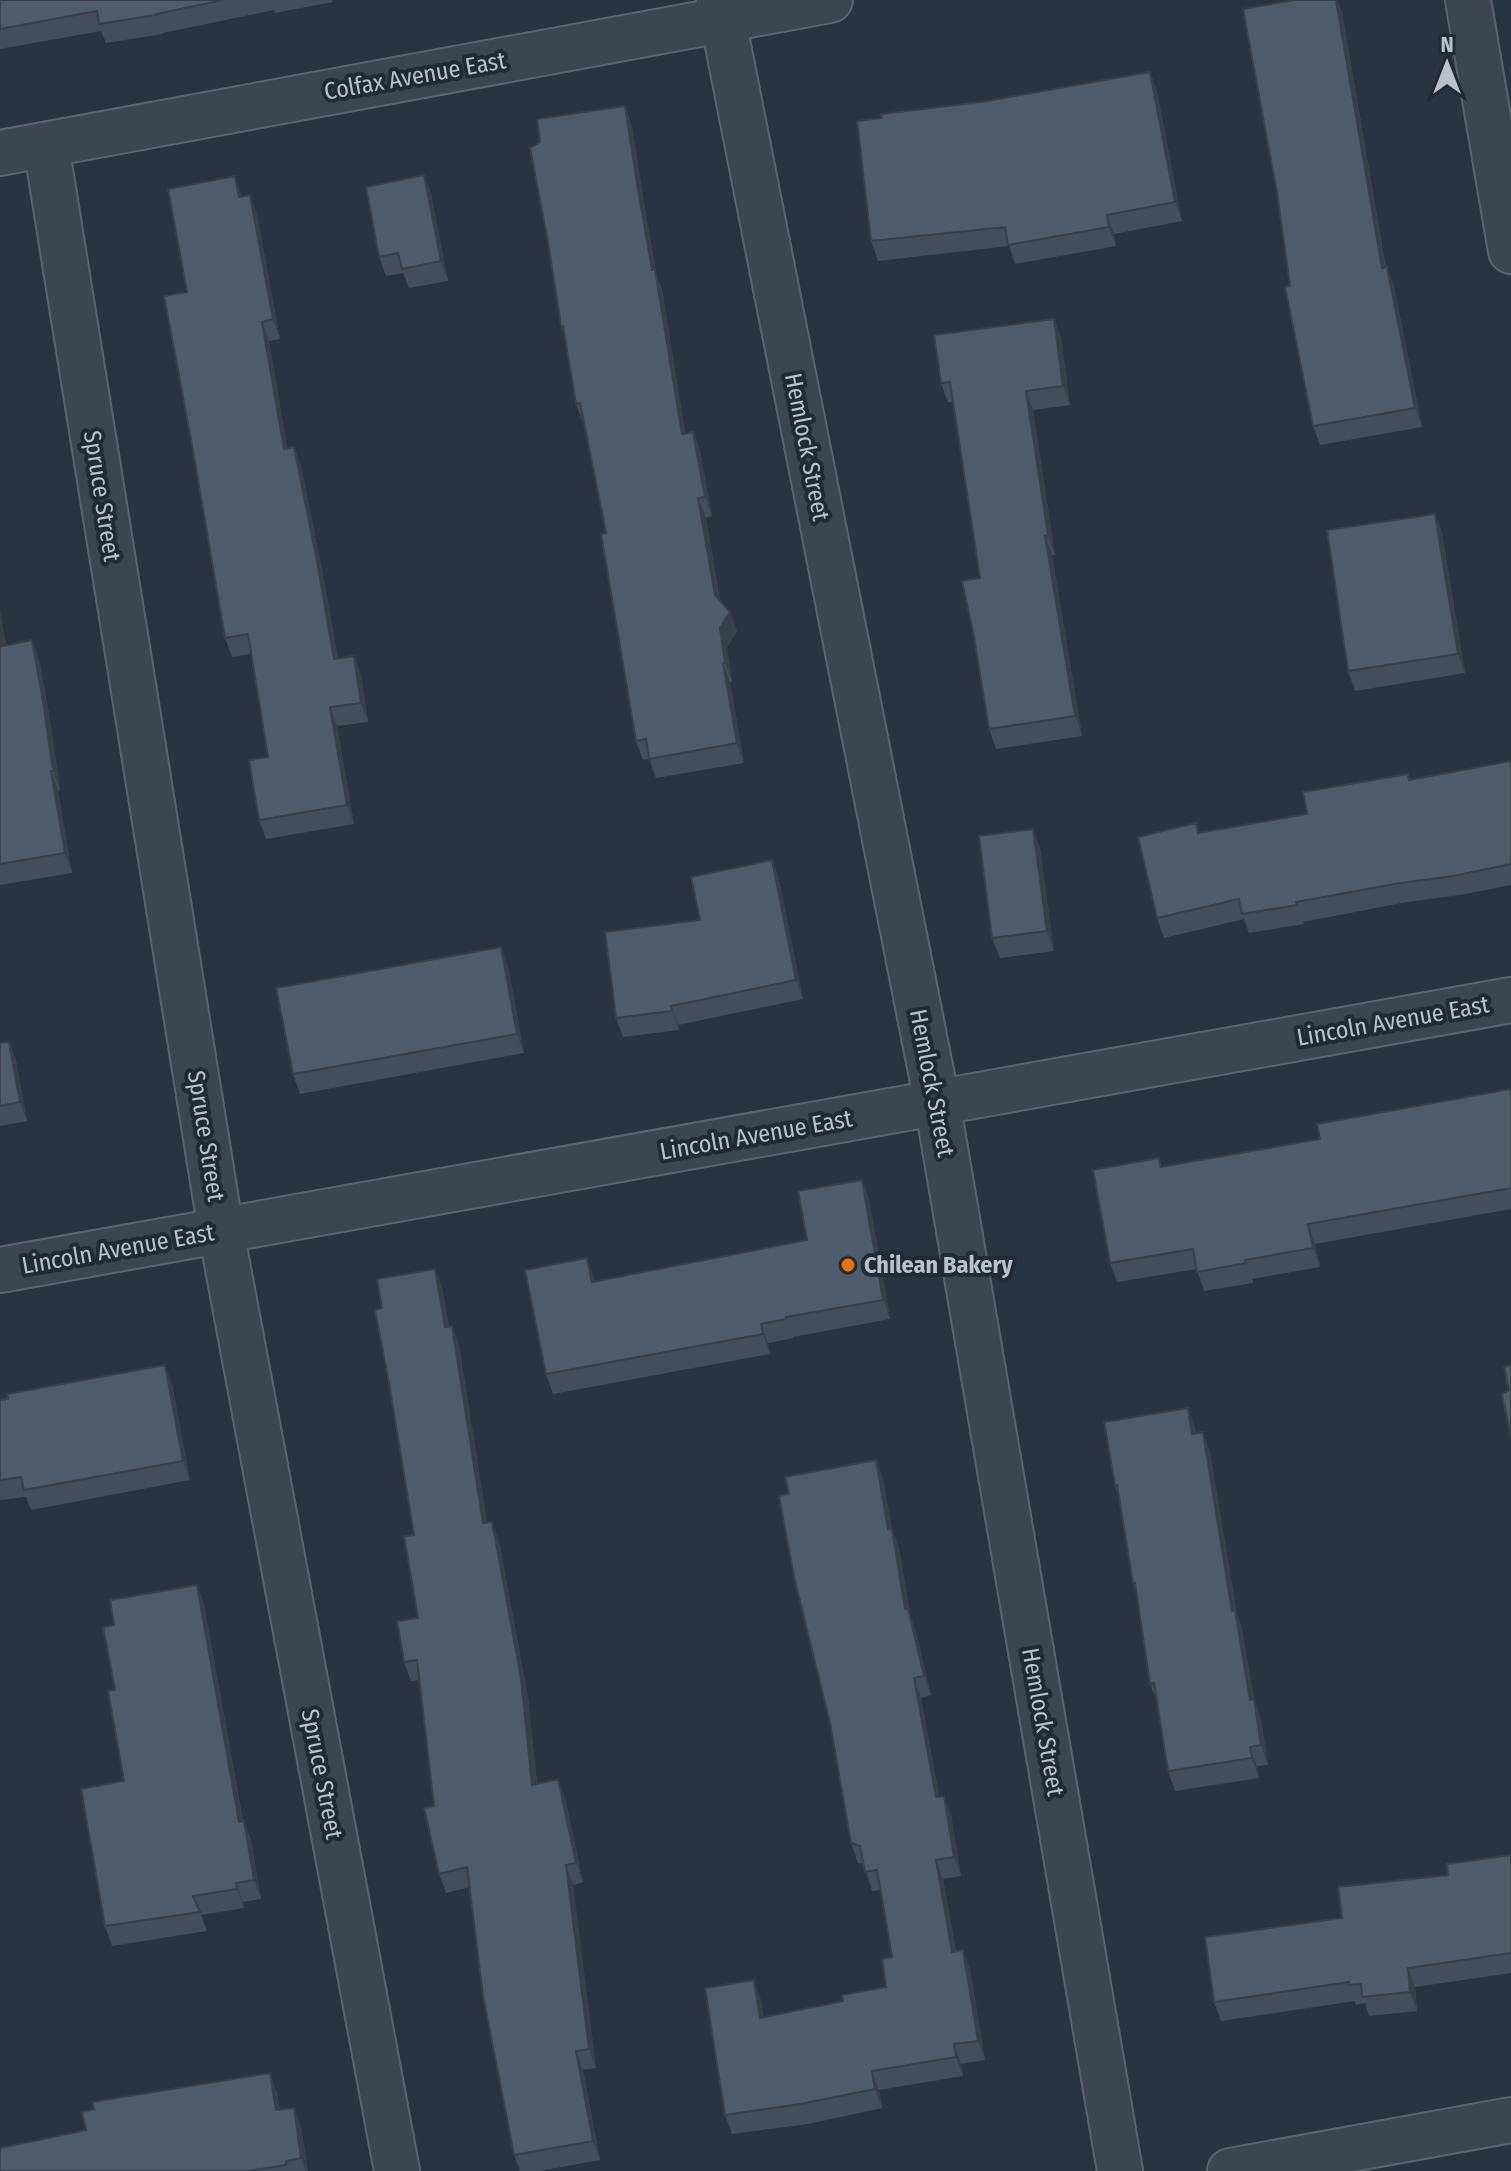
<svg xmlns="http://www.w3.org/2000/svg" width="1511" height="2171" viewBox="0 0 1511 2171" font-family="'Fira Sans Condensed',sans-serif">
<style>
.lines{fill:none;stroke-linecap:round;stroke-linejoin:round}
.minor-casing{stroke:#5b636f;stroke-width:48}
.minor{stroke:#3c4552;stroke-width:44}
.wall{fill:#434e5c}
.shaded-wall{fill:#37404b}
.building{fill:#4e5b6b;stroke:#37404b;stroke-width:2}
.food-dot{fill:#e8710a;stroke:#212a37;stroke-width:3}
.labels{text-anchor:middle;stroke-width:8;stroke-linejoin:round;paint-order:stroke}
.street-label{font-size:24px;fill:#bac1cc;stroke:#212a37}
.poi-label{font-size:24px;font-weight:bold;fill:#bac1cc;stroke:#212a37;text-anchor:start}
</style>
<rect width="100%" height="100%" fill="#283442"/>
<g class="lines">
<g class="minor-casing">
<g id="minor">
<path d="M 719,0 L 937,1102 L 1120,2171"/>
<path d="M 1468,0 L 1511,251"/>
<path d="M 46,145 L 221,1231 L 397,2171"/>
<path d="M 0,153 L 830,0"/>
<path d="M 0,1270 L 1511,1000"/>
<path d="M 1230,2171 L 1511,2120"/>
</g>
</g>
<use href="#minor" class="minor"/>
</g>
<g class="wall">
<path d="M 0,0 L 332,0 L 333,2 L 275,13 L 274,10 L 163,33 L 163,34 L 106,43 L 101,31 L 0,49 Z"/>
<path d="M 1342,12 L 1386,268 L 1394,287 L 1422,427 L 1320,445 L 1313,426 L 1290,286 Z"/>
<path d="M 1150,72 L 1157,92 L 1182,221 L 1114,234 L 1116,246 L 1015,264 L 1009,246 L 878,261 L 871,241 L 981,102 Z"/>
<path d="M 632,126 L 644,203 L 657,277 L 662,289 L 685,434 L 693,432 L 700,451 L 712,516 L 706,518 L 720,600 L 730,612 L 737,631 L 727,647 L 732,682 L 730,682 L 744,763 L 656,778 L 649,759 L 643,760 L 636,741 L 606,533 L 584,423 L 583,423 L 576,404 L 565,339 L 561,326 Z"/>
<path d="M 431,194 L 448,281 L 409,288 L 403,273 L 386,276 L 379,257 Z"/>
<path d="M 250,195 L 257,215 L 280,339 L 269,341 L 287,448 L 294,447 L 301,466 L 324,581 L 338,658 L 354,656 L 361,675 L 368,722 L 337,726 L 354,824 L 266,839 L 259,820 L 268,757 L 251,654 L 232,657 L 225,638 L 187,292 L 243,197 Z"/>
<path d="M 1054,319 L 1061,338 L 1070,405 L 1033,410 L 1055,555 L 1052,555 L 1082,736 L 996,749 L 989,729 L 980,578 L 953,402 L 948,402 L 941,383 Z"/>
<path d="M 1435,514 L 1442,533 L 1465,673 L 1355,691 L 1348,671 Z"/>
<path d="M 0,612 L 6,645 L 39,659 L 50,720 L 60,790 L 58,791 L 72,873 L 0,885 Z"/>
<path d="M 1511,761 L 1511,885 L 1460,895 L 1407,902 L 1303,922 L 1304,924 L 1249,933 L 1244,919 L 1164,938 L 1157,918 L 1196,823 L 1199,833 L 1307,814 L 1408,774 L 1410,780 Z"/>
<path d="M 1040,848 L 1054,951 L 1000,958 L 992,938 Z"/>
<path d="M 772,860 L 779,880 L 803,999 L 678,1025 L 679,1030 L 623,1037 L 616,1018 L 700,920 Z"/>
<path d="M 508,966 L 524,1053 L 300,1094 L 293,1074 Z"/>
<path d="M 9,1042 L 16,1061 L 27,1121 L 0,1126 L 0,1043 Z"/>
<path d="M 1511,1089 L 1511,1209 L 1315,1244 L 1320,1267 L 1252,1279 L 1253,1283 L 1204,1291 L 1197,1269 L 1117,1282 L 1110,1263 L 1159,1158 L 1162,1167 L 1320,1139 Z"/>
<path d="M 862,1180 L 869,1199 L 890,1319 L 793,1337 L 793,1338 L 768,1343 L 770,1354 L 553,1394 L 546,1374 L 587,1258 L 594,1281 L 807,1240 Z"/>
<path d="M 435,1269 L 442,1288 L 449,1326 L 459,1345 L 487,1522 L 499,1541 L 503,1563 L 528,1697 L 537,1784 L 558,1779 L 565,1798 L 583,1882 L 573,1885 L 596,2068 L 583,2070 L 600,2160 L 540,2171 L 520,2171 L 514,2155 L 470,1887 L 446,1893 L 439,1874 L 434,1806 L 419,1680 L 411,1681 L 404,1662 L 418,1618 L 414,1535 L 389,1383 L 382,1308 Z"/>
<path d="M 172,1384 L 190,1480 L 31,1510 L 26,1497 L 0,1500 L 0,1400 Z"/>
<path d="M 1188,1408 L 1196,1434 L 1210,1452 L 1237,1614 L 1242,1629 L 1254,1699 L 1261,1719 L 1268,1765 L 1257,1766 L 1259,1778 L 1175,1791 L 1168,1771 L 1157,1701 L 1150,1684 L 1136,1591 L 1133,1583 L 1118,1494 L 1115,1485 Z"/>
<path d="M 876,1460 L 883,1479 L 892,1530 L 899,1548 L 910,1613 L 915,1628 L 931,1695 L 921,1698 L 939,1796 L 951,1815 L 961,1876 L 943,1879 L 956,1951 L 963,1950 L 970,1969 L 985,2060 L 961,2064 L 963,2076 L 879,2090 L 882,2108 L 808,2124 L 732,2134 L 725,2115 L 761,2000 L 763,2018 L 843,2001 L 886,1987 L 892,1957 L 881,1890 L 872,1891 L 864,1864 L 858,1863 L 851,1843 L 830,1723 L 789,1494 Z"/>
<path d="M 197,1585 L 204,1604 L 243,1821 L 251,1840 L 261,1899 L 243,1902 L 244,1908 L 201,1915 L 207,1931 L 112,1946 L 105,1926 L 124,1781 L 115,1690 Z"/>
<path d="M 1511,1855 L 1511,1973 L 1415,1987 L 1417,2011 L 1369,2016 L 1365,2003 L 1356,2005 L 1355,2001 L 1221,2021 L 1214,2002 L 1342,1918 L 1448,1875 Z"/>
<path d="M 277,2092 L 280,2110 L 301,2127 L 308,2171 L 0,2171 Z"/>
</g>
<g class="shaded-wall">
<path d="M 1336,0 L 1338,0 L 1342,12 L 1389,288 L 1382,268 Z"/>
<path d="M 1150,72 L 1157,92 L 1182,221 L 1175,202 Z"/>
<path d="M 625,106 L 632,126 L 644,203 L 657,277 L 662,289 L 689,454 L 682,434 L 637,183 Z"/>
<path d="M 424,175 L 431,194 L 448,281 L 441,261 Z"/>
<path d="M 235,176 L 242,196 L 246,217 L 239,197 Z"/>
<path d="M 250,195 L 257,215 L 280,339 L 273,319 Z"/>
<path d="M 1107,215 L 1114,234 L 1116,246 L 1109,227 Z"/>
<path d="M 1387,267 L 1394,287 L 1422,427 L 1415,408 Z"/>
<path d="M 1054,319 L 1061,338 L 1070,405 L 1063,386 Z"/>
<path d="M 262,322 L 269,341 L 291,468 L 284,449 Z"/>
<path d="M 1026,391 L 1033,410 L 1055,555 L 1048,535 Z"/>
<path d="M 693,432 L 700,451 L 712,516 L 705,497 Z"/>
<path d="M 294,447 L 301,466 L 324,581 L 341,678 L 334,659 Z"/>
<path d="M 698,498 L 706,518 L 722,614 L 715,595 Z"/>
<path d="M 1435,514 L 1442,533 L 1465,673 L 1458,654 Z"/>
<path d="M 1045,536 L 1052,555 L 1082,736 L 1075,716 Z"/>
<path d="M 0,612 L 10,665 L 2,646 L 0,632 Z"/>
<path d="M 730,612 L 737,631 L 727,647 L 732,682 L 725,663 L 720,628 Z"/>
<path d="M 32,640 L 39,659 L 50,720 L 60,790 L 53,771 Z"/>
<path d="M 354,656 L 361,675 L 368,722 L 361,703 Z"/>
<path d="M 723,663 L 730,682 L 744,763 L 737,743 Z"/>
<path d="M 330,707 L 337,726 L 354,824 L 347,805 Z"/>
<path d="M 51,771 L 58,791 L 72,873 L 65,853 Z"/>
<path d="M 1033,829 L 1040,848 L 1054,951 L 1047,931 Z"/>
<path d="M 772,860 L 779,880 L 803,999 L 796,980 Z"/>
<path d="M 501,947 L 508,966 L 524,1053 L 517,1034 Z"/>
<path d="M 671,1006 L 678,1025 L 679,1030 L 672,1011 Z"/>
<path d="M 9,1042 L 16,1061 L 27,1121 L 20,1102 Z"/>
<path d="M 862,1180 L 869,1199 L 890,1319 L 883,1300 Z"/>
<path d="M 1308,1224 L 1315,1244 L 1320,1267 L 1313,1248 Z"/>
<path d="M 587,1258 L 594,1277 L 599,1301 L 592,1282 Z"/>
<path d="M 435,1269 L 442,1288 L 452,1346 L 445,1327 Z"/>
<path d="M 761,1324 L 768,1343 L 770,1354 L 763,1334 Z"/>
<path d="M 452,1326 L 459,1345 L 490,1542 L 483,1523 Z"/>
<path d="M 165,1365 L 172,1384 L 190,1480 L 183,1461 Z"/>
<path d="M 1188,1408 L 1195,1427 L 1200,1453 L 1192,1434 Z"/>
<path d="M 1203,1432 L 1210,1452 L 1237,1614 L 1242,1629 L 1255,1704 L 1254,1699 L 1261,1719 L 1268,1765 L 1261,1745 L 1250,1700 L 1232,1611 Z"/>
<path d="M 876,1460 L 883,1479 L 892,1530 L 899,1548 L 910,1613 L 915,1628 L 931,1695 L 924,1676 L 905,1609 L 888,1529 Z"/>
<path d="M 492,1522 L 499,1541 L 528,1697 L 539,1804 L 532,1785 Z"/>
<path d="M 197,1585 L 204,1604 L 246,1841 L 239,1822 Z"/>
<path d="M 914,1678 L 921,1698 L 943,1816 L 936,1797 Z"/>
<path d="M 1250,1747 L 1257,1766 L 1259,1778 L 1252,1758 Z"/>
<path d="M 558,1779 L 565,1798 L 583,1882 L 576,1863 Z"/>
<path d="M 944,1796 L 951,1815 L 961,1876 L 954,1857 Z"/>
<path d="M 244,1821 L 251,1840 L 261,1899 L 254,1880 Z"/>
<path d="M 936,1860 L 943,1879 L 959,1971 L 952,1952 Z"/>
<path d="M 566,1865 L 573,1885 L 596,2068 L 589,2049 Z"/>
<path d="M 236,1883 L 243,1902 L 244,1908 L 237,1889 Z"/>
<path d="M 963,1950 L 970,1969 L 985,2060 L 978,2041 Z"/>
<path d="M 1408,1968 L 1415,1987 L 1417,2011 L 1410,1992 Z"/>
<path d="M 754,1980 L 761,2000 L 767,2038 L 760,2018 Z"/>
<path d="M 954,2044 L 961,2064 L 963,2076 L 956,2057 Z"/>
<path d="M 576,2051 L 583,2070 L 600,2160 L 593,2141 Z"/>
<path d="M 872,2071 L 879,2090 L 882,2108 L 875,2089 Z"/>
<path d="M 270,2073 L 277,2092 L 283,2130 L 276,2110 Z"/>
<path d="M 294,2108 L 301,2127 L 308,2171 L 306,2171 L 301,2158 Z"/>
</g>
<g class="building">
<path d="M 0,0 L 223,0 L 156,14 L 156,15 L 99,24 L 97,11 L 0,29 Z"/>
<path d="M 1294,0 L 1336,0 L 1382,268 L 1387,267 L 1415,408 L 1313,426 L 1285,287 L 1290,286 L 1277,193 L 1243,9 Z"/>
<path d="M 1150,72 L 1175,202 L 1107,215 L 1109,227 L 1008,245 L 1005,227 L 871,241 L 857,121 L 882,118 L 881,114 L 981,102 Z"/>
<path d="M 625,106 L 637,183 L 652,270 L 655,270 L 682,434 L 693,432 L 705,497 L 698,498 L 715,595 L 730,612 L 720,628 L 725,663 L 723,663 L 737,743 L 649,759 L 646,739 L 636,741 L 601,534 L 606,533 L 580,403 L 576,404 L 563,326 L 561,326 L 548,242 L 530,148 L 540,142 L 537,119 Z"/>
<path d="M 424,175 L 441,261 L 402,269 L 398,253 L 379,257 L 366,187 Z"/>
<path d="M 235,176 L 239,197 L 250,195 L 273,319 L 262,322 L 284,449 L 294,447 L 317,561 L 334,659 L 354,656 L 361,703 L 330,707 L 347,805 L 259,820 L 249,760 L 268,757 L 248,634 L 225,638 L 192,445 L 164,296 L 187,292 L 168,189 Z"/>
<path d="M 1054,319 L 1063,386 L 1026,391 L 1048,535 L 1045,536 L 1075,716 L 989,729 L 974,637 L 962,581 L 980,578 L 950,382 L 941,383 L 934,335 Z"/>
<path d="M 1435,514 L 1458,654 L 1348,671 L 1327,530 Z"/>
<path d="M 0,632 L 2,646 L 32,640 L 43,701 L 53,771 L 51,771 L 65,853 L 0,864 Z"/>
<path d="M 1511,761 L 1511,864 L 1453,876 L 1400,883 L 1296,902 L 1297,905 L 1242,914 L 1239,899 L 1157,918 L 1138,837 L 1196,823 L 1198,833 L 1307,814 L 1303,792 L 1408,774 L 1409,780 Z"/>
<path d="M 1033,829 L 1047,931 L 992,938 L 979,836 Z"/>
<path d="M 772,860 L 796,980 L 671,1006 L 672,1011 L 616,1018 L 605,932 L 700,920 L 691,877 Z"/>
<path d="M 501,947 L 517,1034 L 293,1074 L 276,988 Z"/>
<path d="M 9,1042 L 20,1102 L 0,1106 L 0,1043 Z"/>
<path d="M 1511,1089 L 1511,1188 L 1308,1224 L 1313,1248 L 1245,1260 L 1246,1263 L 1197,1272 L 1193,1249 L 1110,1263 L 1093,1170 L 1159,1158 L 1160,1167 L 1320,1139 L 1317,1124 Z"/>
<path d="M 862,1180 L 883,1300 L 786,1317 L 786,1319 L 761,1324 L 763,1334 L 546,1374 L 525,1270 L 587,1258 L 592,1282 L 807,1240 L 798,1191 Z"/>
<path d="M 435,1269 L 445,1327 L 452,1326 L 483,1523 L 492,1522 L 496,1543 L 521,1678 L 532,1785 L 558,1779 L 576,1863 L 566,1865 L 589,2049 L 576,2051 L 593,2141 L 514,2155 L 483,1996 L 467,1867 L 439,1874 L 424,1808 L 434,1806 L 417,1660 L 404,1662 L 397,1621 L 418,1618 L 404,1536 L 414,1535 L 389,1383 L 375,1310 L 382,1308 L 377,1279 Z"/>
<path d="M 165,1365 L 183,1461 L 24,1490 L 21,1477 L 0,1480 L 0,1400 L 8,1399 L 7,1394 Z"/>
<path d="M 1511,1365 L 1511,1438 L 1502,1394 L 1509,1390 L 1504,1367 Z"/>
<path d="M 1188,1408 L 1192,1434 L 1203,1432 L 1232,1611 L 1235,1610 L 1250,1700 L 1254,1699 L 1261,1745 L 1250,1747 L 1252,1758 L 1168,1771 L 1154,1683 L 1150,1684 L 1135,1583 L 1133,1583 L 1117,1485 L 1115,1485 L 1104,1422 Z"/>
<path d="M 876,1460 L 888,1529 L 892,1529 L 905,1609 L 908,1608 L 924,1676 L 914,1678 L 936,1797 L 944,1796 L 954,1857 L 936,1860 L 952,1952 L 963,1950 L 978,2041 L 954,2044 L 956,2057 L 872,2071 L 875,2089 L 800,2104 L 725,2115 L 705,1988 L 754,1980 L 760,2018 L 843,2001 L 842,1995 L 886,1987 L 882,1959 L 892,1957 L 877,1870 L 865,1872 L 860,1846 L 851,1843 L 830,1723 L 794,1577 L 779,1496 L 789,1494 L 785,1477 Z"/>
<path d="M 197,1585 L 239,1822 L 244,1821 L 254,1880 L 236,1883 L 237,1889 L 193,1896 L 200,1912 L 105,1926 L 81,1789 L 124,1781 L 108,1691 L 115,1690 L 103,1627 L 114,1625 L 110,1600 Z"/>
<path d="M 1511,1855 L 1511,1953 L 1408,1968 L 1410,1992 L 1362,1997 L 1361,1984 L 1349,1985 L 1349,1982 L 1214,2002 L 1205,1937 L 1342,1918 L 1338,1887 L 1448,1875 L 1447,1864 Z"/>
<path d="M 270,2073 L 276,2110 L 294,2108 L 301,2158 L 286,2161 L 286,2165 L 248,2171 L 0,2171 L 0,2148 L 86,2130 L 82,2112 L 94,2109 L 92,2102 Z"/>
</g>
<circle class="food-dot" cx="848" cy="1265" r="8"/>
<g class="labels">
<g class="street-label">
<text transform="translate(415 76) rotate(-10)" y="8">Colfax Avenue East</text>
<text transform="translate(807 447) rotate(79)" y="8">Hemlock Street</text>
<text transform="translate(102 496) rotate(81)" y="8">Spruce Street</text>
<text transform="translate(1393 1021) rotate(-10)" y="8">Lincoln Avenue East</text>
<text transform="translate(932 1083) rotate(79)" y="8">Hemlock Street</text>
<text transform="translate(756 1135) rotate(-10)" y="8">Lincoln Avenue East</text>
<text transform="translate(206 1136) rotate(81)" y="8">Spruce Street</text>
<text transform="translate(118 1249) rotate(-10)" y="8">Lincoln Avenue East</text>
<text transform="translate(1043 1722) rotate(80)" y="8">Hemlock Street</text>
<text transform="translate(322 1774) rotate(79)" y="8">Spruce Street</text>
</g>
<g class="poi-label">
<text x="864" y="1273">Chilean Bakery</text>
</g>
</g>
<g transform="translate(1447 64)" stroke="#212a37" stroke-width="6" paint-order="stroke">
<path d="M0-6L14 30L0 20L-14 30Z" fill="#bac1cc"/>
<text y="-12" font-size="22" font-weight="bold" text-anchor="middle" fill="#bac1cc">N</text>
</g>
</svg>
